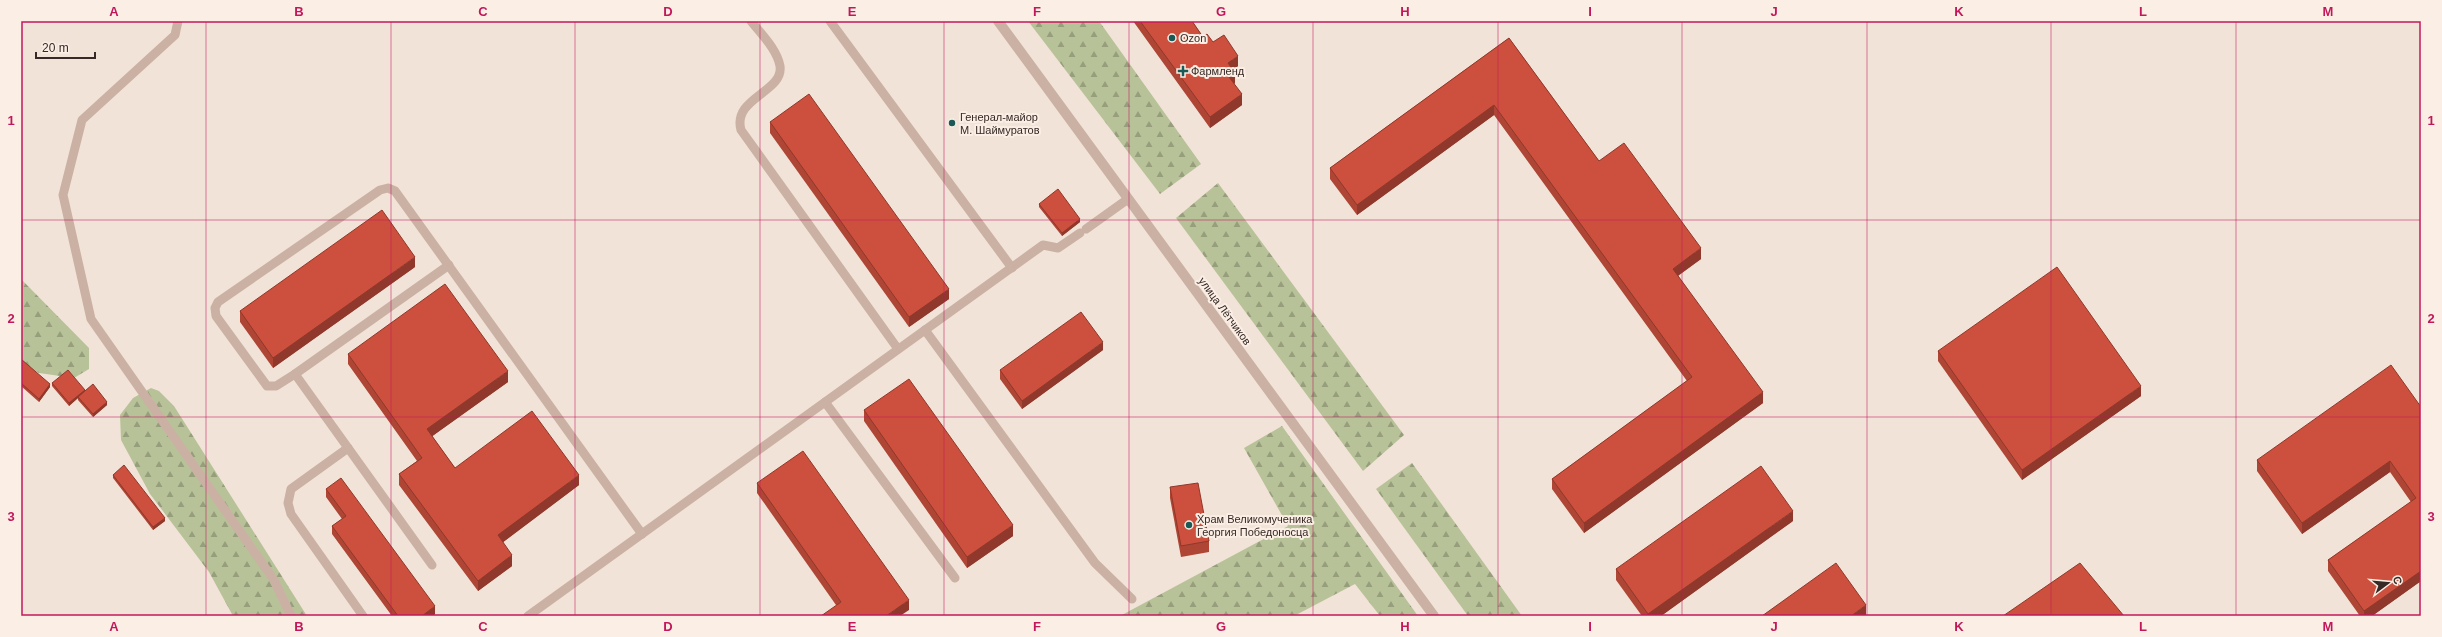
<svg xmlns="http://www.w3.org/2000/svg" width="2442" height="637" viewBox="0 0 2442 637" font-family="Arial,sans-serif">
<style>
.forest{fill:url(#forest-firs)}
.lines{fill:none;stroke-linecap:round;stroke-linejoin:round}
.lane{stroke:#cbb1a4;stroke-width:9}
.street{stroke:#cbb1a4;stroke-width:10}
.wall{fill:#af4534}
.shaded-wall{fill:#8f382b}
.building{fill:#cc503d;stroke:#8f382b}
.grid{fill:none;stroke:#c2185b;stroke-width:1;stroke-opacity:0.55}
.poi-dot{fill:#1a5956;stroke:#faeee5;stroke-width:1.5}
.labels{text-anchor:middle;stroke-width:4;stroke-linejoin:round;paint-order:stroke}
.poi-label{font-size:11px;fill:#362926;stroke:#faeee5;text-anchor:start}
.street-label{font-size:11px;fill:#362926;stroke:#faeee5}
.neatline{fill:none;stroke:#c2185b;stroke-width:1.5}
.grid-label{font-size:13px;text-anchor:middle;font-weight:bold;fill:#c2185b}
</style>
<defs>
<pattern id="forest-firs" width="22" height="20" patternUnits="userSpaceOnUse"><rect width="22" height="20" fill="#b8c298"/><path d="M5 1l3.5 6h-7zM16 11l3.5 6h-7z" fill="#969e7c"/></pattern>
</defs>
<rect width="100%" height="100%" fill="#f2e3d8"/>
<g class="forest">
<path d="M 1028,21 L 1099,21 L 1201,164 L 1160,194 Z"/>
<path d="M 1218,183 L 1404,435 L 1363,471 L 1176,218 Z"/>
<path d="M 21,279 L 89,348 L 89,369 L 74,378 L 39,373 L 21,364 Z"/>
<path d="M 151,388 L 159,391 L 174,406 L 307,616 L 233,616 L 209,572 L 150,494 L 121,440 L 120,415 L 133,398 Z"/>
<path d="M 1282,426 L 1418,616 L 1380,616 L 1355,584 L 1294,616 L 1120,616 L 1288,526 L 1244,448 Z"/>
<path d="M 1412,463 L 1522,616 L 1468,616 L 1376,489 Z"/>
</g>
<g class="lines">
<g class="lane">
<path d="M 178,21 L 175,35 L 82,120 L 63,195 L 91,319 L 274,580 L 291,616"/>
<path d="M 751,21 C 761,34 777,49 780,66 C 784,92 732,98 741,130 L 898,349"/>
<path d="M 830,21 L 1012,268"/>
<path d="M 1086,229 L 1128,199"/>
<path d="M 925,330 L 1095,563 L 1132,599"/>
<path d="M 295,374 L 449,265"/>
<path d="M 825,402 L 955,578"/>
<path d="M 348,448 L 291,489 L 288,503 L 291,514 L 363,616"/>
<path d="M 432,565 L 295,374 L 276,386 L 267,386 L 216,316 L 215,308 L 218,302 L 380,190 L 388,188 L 395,191 L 642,534"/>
<path d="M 528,616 L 1043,245 L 1058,248 L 1080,233"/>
</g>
<path class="street" d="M 998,21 L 1434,616"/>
</g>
<g class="wall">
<path d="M 1133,21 L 1192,21 L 1203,37 L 1213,42 L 1238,66 L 1233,70 L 1235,83 L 1234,84 L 1242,105 L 1210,128 Z"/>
<path d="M 1509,38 L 1599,161 L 1701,259 L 1678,276 L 1763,403 L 1584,533 L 1552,489 L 1552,479 L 1687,381 L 1494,115 L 1357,215 L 1330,179 L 1330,168 Z"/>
<path d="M 770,122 L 949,299 L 909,327 L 770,133 Z"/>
<path d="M 1039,204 L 1080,222 L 1062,236 L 1039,207 Z"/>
<path d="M 415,267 L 273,368 L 240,322 L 240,311 Z"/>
<path d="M 1103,350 L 1022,409 L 1000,379 L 1000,370 Z"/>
<path d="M 1938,351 L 2141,396 L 2022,480 L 1938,361 Z"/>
<path d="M 348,354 L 508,382 L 432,436 L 455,468 L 579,485 L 503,542 L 512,566 L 478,591 L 399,485 L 399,474 L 417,461 L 348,364 Z"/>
<path d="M 21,359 L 50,387 L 39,402 L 21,386 Z"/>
<path d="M 52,383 L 85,391 L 107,405 L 93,417 L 78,400 L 78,398 L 69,406 L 52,386 Z"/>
<path d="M 2421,407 L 2421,581 L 2372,616 L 2360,616 L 2328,571 L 2328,560 L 2411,502 L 2390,472 L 2302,534 L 2257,471 L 2257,460 Z"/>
<path d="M 864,410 L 1013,536 L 967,568 L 864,421 Z"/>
<path d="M 113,475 L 165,521 L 153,530 L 113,478 Z"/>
<path d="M 757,483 L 909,610 L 836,605 L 757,493 Z"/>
<path d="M 1170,487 L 1209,541 L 1209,552 L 1181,557 L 1170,498 Z"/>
<path d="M 326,489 L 435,614 L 433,616 L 392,616 L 332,534 L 332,526 L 342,519 L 326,497 Z"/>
<path d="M 1793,521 L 1661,616 L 1642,616 L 1616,580 L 1616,569 Z"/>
</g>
<g class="shaded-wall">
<path d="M 1238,56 L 1238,66 L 1228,73 L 1228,63 Z"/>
<path d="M 1235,73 L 1235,83 L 1229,88 L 1229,77 Z"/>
<path d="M 1242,94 L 1242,105 L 1210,128 L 1210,117 Z"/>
<path d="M 1494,105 L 1494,115 L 1357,215 L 1357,205 Z"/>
<path d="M 1080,219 L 1080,222 L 1062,236 L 1062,233 Z"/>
<path d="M 1701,248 L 1701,259 L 1673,279 L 1673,269 Z"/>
<path d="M 415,257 L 415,267 L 273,368 L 273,358 Z"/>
<path d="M 949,289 L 949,299 L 909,327 L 909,317 Z"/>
<path d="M 1103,342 L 1103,350 L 1022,409 L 1022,401 Z"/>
<path d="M 508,371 L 508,382 L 427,440 L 427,429 Z"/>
<path d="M 50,384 L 50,387 L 39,402 L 39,399 Z"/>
<path d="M 2141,386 L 2141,396 L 2022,480 L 2022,470 Z"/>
<path d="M 85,390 L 85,393 L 78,397 L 78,398 L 69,406 L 69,403 Z"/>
<path d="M 1763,392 L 1763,403 L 1584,533 L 1584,523 Z"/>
<path d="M 107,402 L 107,405 L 93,417 L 93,414 Z"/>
<path d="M 2390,461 L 2390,472 L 2302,534 L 2302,523 Z"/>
<path d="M 579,475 L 579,485 L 498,546 L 498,535 Z"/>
<path d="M 1793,511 L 1793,521 L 1661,616 L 1648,616 L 1648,614 Z"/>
<path d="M 165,518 L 165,521 L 153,530 L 153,527 Z"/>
<path d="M 1013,525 L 1013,536 L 967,568 L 967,557 Z"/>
<path d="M 512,555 L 512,566 L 478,591 L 478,581 Z"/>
<path d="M 2421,571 L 2421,581 L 2372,616 L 2364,616 L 2364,611 Z"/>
<path d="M 909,600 L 909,610 L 900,616 L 886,616 Z"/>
<path d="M 1866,605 L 1866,616 L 1851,616 Z"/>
<path d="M 435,606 L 435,614 L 433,616 L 422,616 Z"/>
</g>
<g class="building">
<path d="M 1140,21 L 1192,21 L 1203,37 L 1207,34 L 1213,42 L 1224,35 L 1238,56 L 1228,63 L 1235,73 L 1229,77 L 1242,94 L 1210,117 Z"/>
<path d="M 1509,38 L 1599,161 L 1624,143 L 1701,248 L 1673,269 L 1763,392 L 1584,523 L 1552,479 L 1692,377 L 1494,105 L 1357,205 L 1330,168 Z"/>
<path d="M 809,94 L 949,289 L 909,317 L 770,122 Z"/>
<path d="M 1058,189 L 1080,219 L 1062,233 L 1039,204 Z"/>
<path d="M 382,210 L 415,257 L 273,358 L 240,311 Z"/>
<path d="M 2057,267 L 2141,386 L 2022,470 L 1938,351 Z"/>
<path d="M 445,284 L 508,371 L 427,429 L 455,468 L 532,411 L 579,475 L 498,535 L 512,555 L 478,581 L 399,474 L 422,458 L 348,354 Z"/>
<path d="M 1081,312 L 1103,342 L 1022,401 L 1000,370 Z"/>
<path d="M 21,359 L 50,384 L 39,399 L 21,383 Z"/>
<path d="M 2391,365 L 2421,407 L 2421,571 L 2364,611 L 2328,560 L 2416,498 L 2390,461 L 2302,523 L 2257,460 Z"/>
<path d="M 68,370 L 85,390 L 69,403 L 52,383 Z"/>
<path d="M 909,379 L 1013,525 L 967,557 L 864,410 Z"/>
<path d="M 93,384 L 107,402 L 93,414 L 78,397 Z"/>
<path d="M 803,451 L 909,600 L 886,616 L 821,616 L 841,602 L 757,483 Z"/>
<path d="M 124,465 L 165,518 L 153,527 L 113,475 Z"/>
<path d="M 1761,466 L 1793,511 L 1648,614 L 1616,569 Z"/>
<path d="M 341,478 L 435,606 L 422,616 L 398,616 L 332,526 L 346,516 L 326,489 Z"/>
<path d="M 1198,483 L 1209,541 L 1181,546 L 1170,487 Z"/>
<path d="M 1836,563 L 1866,605 L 1851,616 L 1762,616 Z"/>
<path d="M 2080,563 L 2124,616 L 2003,616 Z"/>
</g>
<path class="grid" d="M 206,21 L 206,616M 391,21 L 391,616M 575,21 L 575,616M 760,21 L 760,616M 944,21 L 944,616M 1129,21 L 1129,616M 1313,21 L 1313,616M 1498,21 L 1498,616M 1682,21 L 1682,616M 1867,21 L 1867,616M 2051,21 L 2051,616M 2236,21 L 2236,616M 21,220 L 2421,220M 21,417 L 2421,417"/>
<g class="poi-dot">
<circle cx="1172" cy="38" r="4"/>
<path d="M1181 65h4v4h4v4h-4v4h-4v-4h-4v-4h4z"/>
<circle cx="952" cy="123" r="4"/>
<circle cx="1189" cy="525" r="4"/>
</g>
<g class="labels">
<g class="poi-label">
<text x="1180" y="42">Ozon</text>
<text x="1191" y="75">Фармленд</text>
<text x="960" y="121">Генерал-майор<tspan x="960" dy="13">М. Шаймуратов</tspan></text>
<text x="1197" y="523">Храм Великомученика<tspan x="1197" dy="13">Георгия Победоносца</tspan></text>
</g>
<g class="street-label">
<text transform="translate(1225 311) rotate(54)" y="4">улица Лётчиков</text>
</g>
</g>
<rect width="2442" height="637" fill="none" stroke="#faeee5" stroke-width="44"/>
<g transform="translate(2388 583) rotate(74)" stroke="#faeee5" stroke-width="3" paint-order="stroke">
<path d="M0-3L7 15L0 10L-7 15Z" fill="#362926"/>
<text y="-6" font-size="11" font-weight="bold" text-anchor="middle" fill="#362926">С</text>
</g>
<path d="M36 52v6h59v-6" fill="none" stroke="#362926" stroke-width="2"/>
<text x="42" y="52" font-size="12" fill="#362926" stroke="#faeee5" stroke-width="3" paint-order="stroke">20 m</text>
<rect x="22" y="22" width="2398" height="593" class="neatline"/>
<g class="grid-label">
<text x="114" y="16">A</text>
<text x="299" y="16">B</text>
<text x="483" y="16">C</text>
<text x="668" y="16">D</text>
<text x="852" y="16">E</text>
<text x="1037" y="16">F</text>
<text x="1221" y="16">G</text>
<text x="1405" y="16">H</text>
<text x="1590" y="16">I</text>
<text x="1774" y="16">J</text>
<text x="1959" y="16">K</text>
<text x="2143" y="16">L</text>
<text x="2328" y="16">M</text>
<text x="11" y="125">1</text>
<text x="2431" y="125">1</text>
<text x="11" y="323">2</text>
<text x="2431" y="323">2</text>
<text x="11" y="521">3</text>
<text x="2431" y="521">3</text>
<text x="114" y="631">A</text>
<text x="299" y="631">B</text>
<text x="483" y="631">C</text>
<text x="668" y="631">D</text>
<text x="852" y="631">E</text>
<text x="1037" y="631">F</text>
<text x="1221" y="631">G</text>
<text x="1405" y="631">H</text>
<text x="1590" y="631">I</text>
<text x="1774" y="631">J</text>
<text x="1959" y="631">K</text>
<text x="2143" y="631">L</text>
<text x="2328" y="631">M</text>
</g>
</svg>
